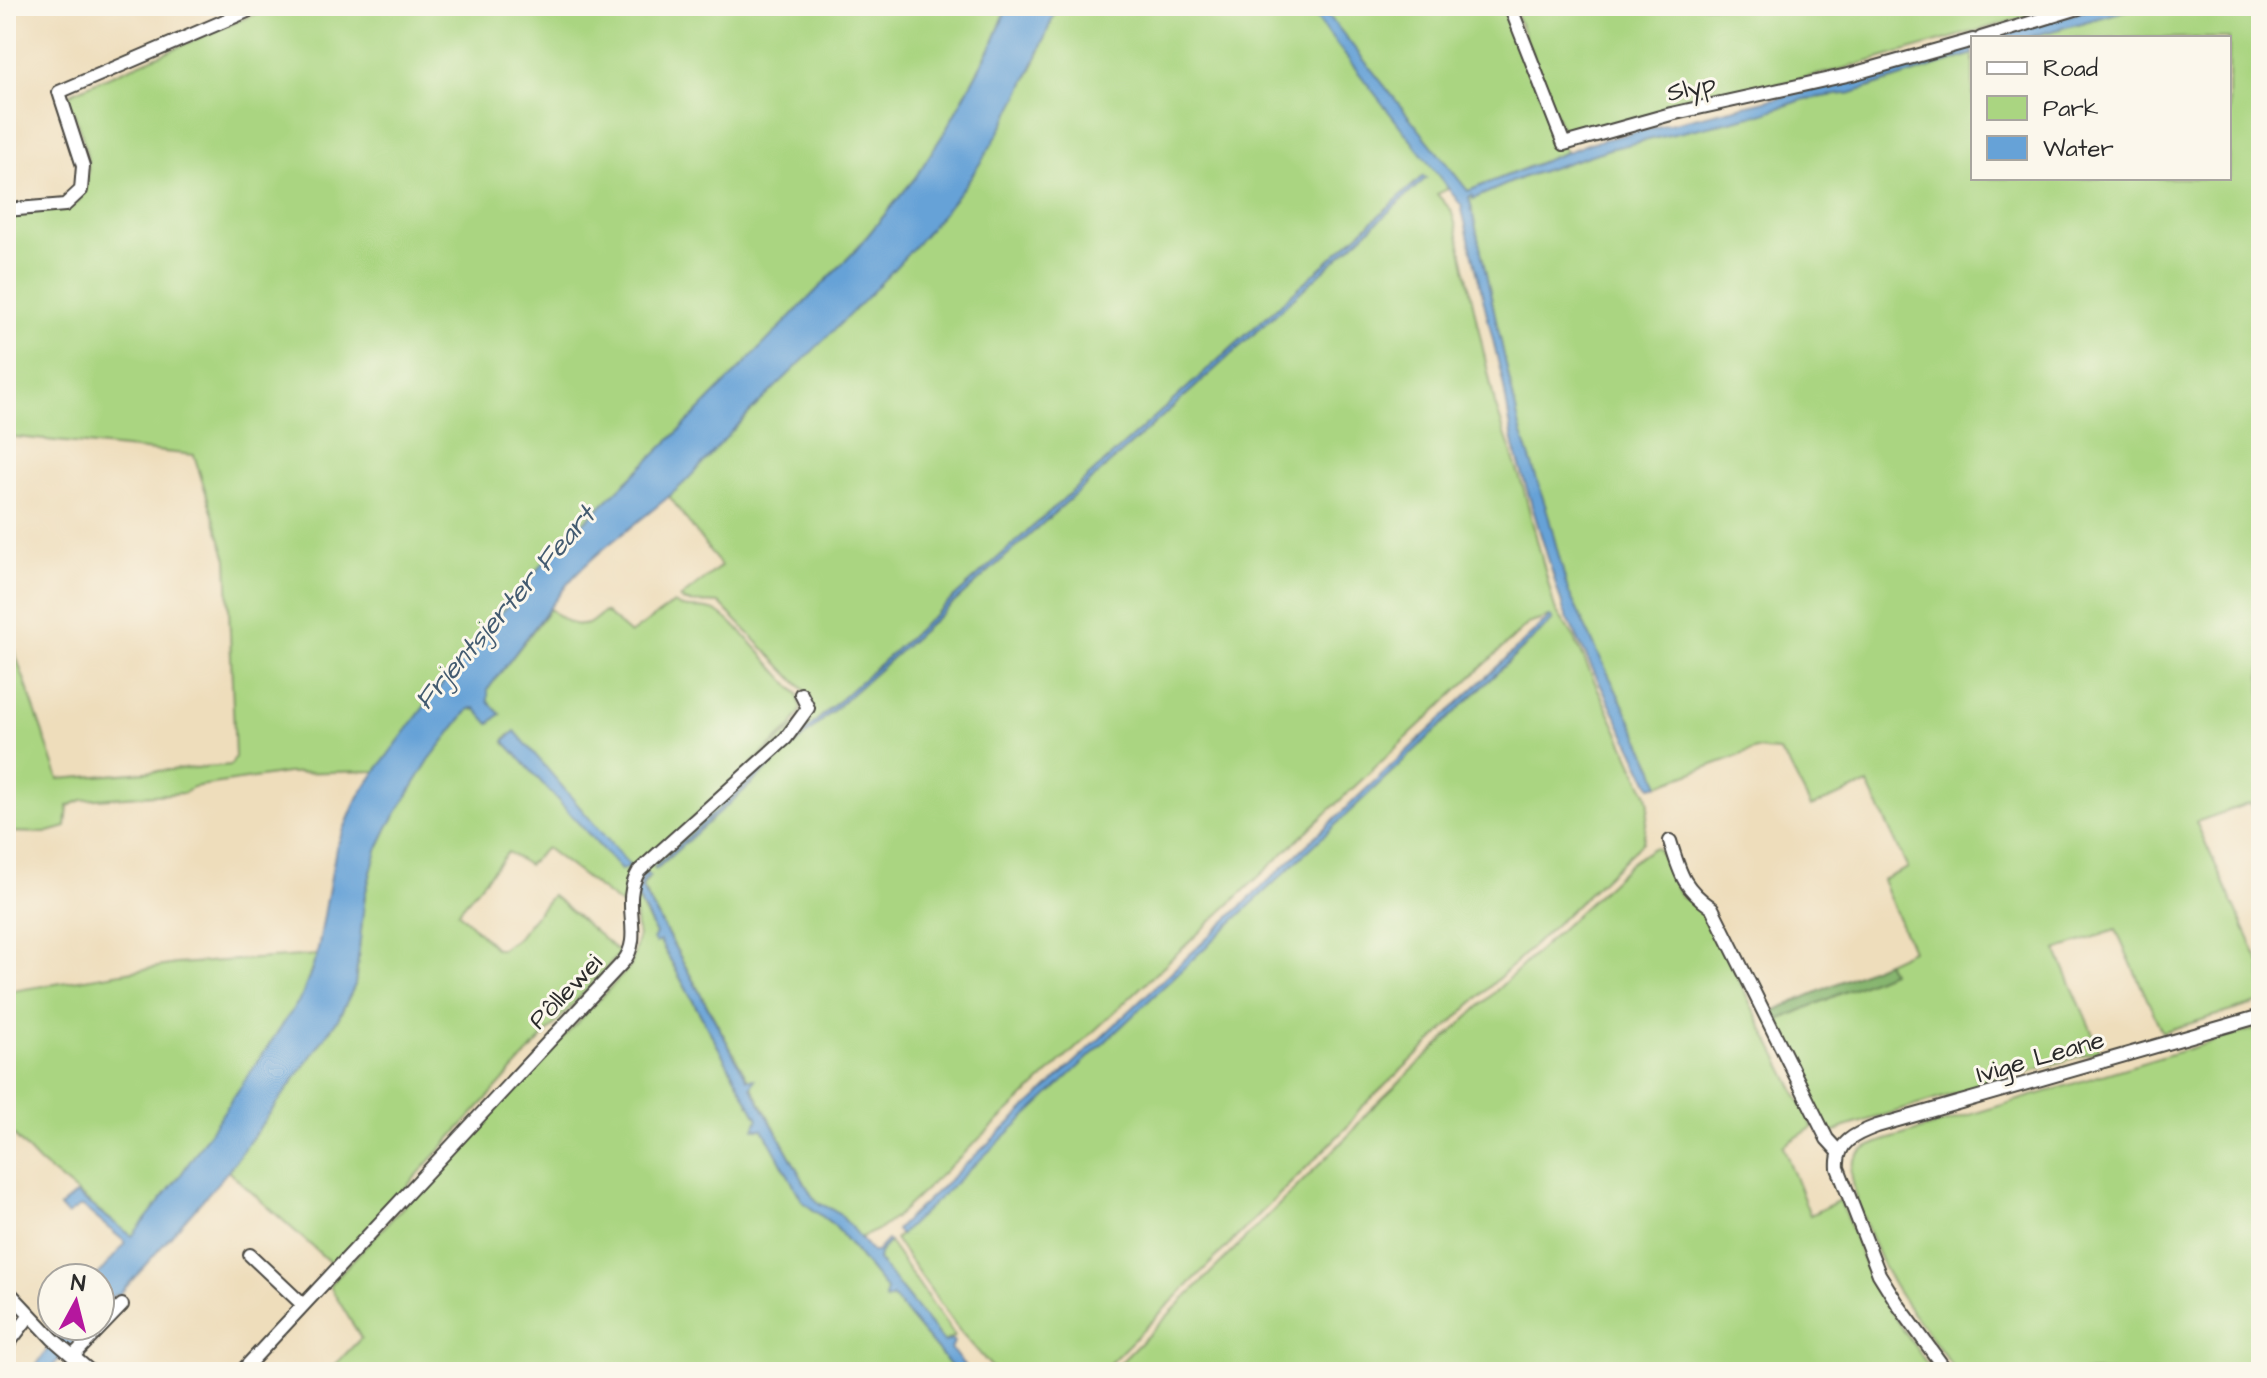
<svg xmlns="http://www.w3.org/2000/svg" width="2267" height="1378" viewBox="0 0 2267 1378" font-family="'Architects Daughter',sans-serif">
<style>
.green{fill:#aad581;stroke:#6a8056;stroke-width:2;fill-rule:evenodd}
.forest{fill:#87b66f;stroke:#59704d;stroke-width:2}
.water{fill:#66a2d7;stroke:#486681;stroke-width:2}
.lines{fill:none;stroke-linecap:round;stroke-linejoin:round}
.minor-casing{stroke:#484641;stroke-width:16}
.minor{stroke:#fff;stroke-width:12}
.labels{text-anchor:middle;stroke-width:6;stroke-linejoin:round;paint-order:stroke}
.street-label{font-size:26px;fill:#2b2b2b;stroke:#fbf7ec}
.water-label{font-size:28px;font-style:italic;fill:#435b70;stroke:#fbf7ec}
</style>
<rect width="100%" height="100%" fill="#fbf7ec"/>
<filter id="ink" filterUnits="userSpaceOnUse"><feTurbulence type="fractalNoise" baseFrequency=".0125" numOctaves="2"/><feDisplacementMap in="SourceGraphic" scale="16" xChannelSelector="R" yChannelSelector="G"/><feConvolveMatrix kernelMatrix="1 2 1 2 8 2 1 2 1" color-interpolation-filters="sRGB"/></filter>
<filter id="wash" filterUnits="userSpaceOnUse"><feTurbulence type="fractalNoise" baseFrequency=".006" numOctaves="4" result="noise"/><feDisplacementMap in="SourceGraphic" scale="32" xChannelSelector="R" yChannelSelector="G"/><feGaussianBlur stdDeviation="1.8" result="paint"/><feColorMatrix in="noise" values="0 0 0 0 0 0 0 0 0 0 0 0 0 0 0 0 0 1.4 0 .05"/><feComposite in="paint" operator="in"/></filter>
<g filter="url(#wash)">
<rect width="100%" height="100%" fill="#edb"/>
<g class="green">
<path d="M 280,6 L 1008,6 L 992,45 L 946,130 L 915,178 L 855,251 L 679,431 L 549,556 L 436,691 L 376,771 L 287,773 L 193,787 L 184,793 L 82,800 L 68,806 L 66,827 L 45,833 L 6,832 L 6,627 L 59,779 L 231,765 L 235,757 L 227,559 L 194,455 L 6,436 L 6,214 L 71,208 C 105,182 80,130 68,98 L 73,92 L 250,16 Z"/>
<path d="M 1057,6 L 1307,6 L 1450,188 L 1437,194 L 1451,210 L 1456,226 L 1495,404 L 1524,490 L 1555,609 L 1575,639 L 1647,795 L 1649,805 L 1643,842 L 1359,1110 L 1347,1127 L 1101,1372 L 996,1372 L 959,1330 L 895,1239 L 1552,621 L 1549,617 L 1528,624 L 897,1216 L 880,1229 L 860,1238 L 838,1212 L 820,1204 L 812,1196 L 642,887 L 650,876 L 640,873 L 813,709 L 809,695 L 719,603 C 707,601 688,606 680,598 L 721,566 L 669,496 L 751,411 L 1002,127 L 1035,63 ZM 1423,176 L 1425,178 L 1194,388 L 656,869 L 655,866 Z"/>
<path d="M 1321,6 L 1506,6 L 1558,140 L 1566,152 L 1468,191 Z"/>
<path d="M 1513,6 L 2064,6 L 1846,68 L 1564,135 Z"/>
<path d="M 2142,6 L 2261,6 L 2261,830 L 2250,803 L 2196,822 L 2261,965 L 2261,1002 L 2162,1032 L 2116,930 L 2056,950 L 2100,1050 L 1845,1127 L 1829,1135 L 1774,1022 L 1890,972 L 1886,962 L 1912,950 L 1882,880 L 1908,868 L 1868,784 L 1811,807 L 1789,764 L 1778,751 L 1756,749 L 1659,785 L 1653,767 L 1568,591 L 1547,511 L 1520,428 L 1469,197 L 1472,194 L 1474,198 L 1521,178 L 1609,149 L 1764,113 L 1805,99 L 1852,93 L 1973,54 L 1973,178 L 2229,178 L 2229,38 L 2026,38 Z"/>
<path d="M 674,603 C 687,613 703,604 717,612 C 739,625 778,674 798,694 L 801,710 L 791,727 L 635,872 L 628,910 L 546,848 L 528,865 L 508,852 L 458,912 L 496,949 L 501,949 L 518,937 L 552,895 L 620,953 L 334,1266 L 228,1171 L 338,1019 L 355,985 L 365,895 L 377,850 L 388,827 L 429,760 L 469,709 L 500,714 L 488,701 L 488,689 L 550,609 C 560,617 573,629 588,624 C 594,621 599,615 605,612 L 630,634 ZM 515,732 L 523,743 L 629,865 L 504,742 L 506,737 Z"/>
<path d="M 1653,848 L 1658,849 L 1681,897 L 1705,907 L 1752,1007 L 1813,1127 L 1783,1146 L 1810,1215 L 1840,1200 L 1874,1289 L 1933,1372 L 1111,1372 L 1349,1135 L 1367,1113 L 1631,863 Z"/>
<path d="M 633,895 L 637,898 L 656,934 L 655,937 L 659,940 L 758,1119 L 759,1128 L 763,1129 L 803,1202 L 835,1226 L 887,1290 L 886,1300 L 893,1297 L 956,1372 L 328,1372 L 361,1338 L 329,1285 L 631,966 L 638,938 Z"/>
<path d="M 317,955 L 302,996 L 289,1017 L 180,1176 L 132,1237 L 40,1163 L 6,1127 L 6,992 L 176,964 Z"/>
<path d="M 2261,1027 L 2261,1372 L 1951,1372 L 1953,1367 C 1933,1339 1909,1312 1892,1282 C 1881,1264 1847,1185 1852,1167 C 1856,1151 1869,1146 1883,1141 Z"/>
<path d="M 889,1242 L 955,1336 L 944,1342 L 878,1260 L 879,1253 Z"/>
</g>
<path class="forest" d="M 1886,962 L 1891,972 L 1774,1022 L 1769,1013 Z"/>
<g class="water">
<path d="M 1008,6 L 1057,6 C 1033,71 1002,137 959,193 C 899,271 824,339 754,408 C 730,432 708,459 684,483 C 647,518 603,544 569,582 L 488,689 L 488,701 L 500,714 L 489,724 L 475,708 L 469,709 L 429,760 L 388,827 L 377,850 L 365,895 L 355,985 L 338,1019 L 228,1171 L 119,1295 L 114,1295 L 100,1311 L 100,1278 L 95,1278 L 125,1244 L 124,1241 L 83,1207 L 79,1207 L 67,1215 L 60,1207 L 76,1194 L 132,1236 L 180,1176 L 302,996 L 317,955 L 336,848 L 356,801 L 376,771 L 436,691 L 549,556 L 679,431 L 855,251 L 915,178 L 946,130 L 992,45 Z"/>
<path d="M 1307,6 L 1321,6 L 1468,191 L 1590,143 L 1861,78 L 1973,45 L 1973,54 L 1852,93 L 1805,99 L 1764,113 L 1609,149 L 1521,178 L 1473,199 L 1472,195 L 1469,197 L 1520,428 L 1547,511 L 1568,591 L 1653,767 L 1659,785 L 1651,787 L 1564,611 L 1514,446 L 1503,382 L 1461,205 Z"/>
<path d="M 2099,6 L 2142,6 L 2026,38 L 1994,38 Z"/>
<path d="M 1423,176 L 1426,178 L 1194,388 L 656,869 L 654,867 Z"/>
<path d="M 1550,617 L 1553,620 L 900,1235 L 896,1230 L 901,1225 Z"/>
<path d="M 515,731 L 629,865 L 629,867 L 621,870 L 504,741 Z"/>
<path d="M 647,873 L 650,876 L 644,881 L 642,888 L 747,1079 L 755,1079 L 751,1087 L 812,1196 L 820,1204 L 838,1212 L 872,1252 L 876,1252 L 887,1240 L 889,1242 L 879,1253 L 878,1260 L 944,1342 L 952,1340 L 954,1342 L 951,1349 L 969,1372 L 956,1372 L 893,1297 L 886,1300 L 885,1298 L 887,1290 L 835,1226 L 803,1202 L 763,1129 L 754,1129 L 758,1119 L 660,941 L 656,943 L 653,940 L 656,934 L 635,891 L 639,889 L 641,877 Z"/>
<path d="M 58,1326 L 87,1326 L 48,1372 L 32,1372 L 56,1336 Z"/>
</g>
</g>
<g filter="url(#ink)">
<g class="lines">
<g class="minor-casing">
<g id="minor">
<path d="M 1510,6 L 1564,144 L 1671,114 L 1852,74 L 1973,40"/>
<path d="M 1981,38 L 2085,6"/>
<path d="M 6,210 L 65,205 L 81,190 L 83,166 L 59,92 L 259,6"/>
<path d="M 1670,841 C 1680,873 1683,888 1712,908 L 1827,1139 L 1838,1151"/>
<path d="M 250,1255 L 303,1305"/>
<path d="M 6,1289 L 53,1339 L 91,1372"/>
<path d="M 6,1347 L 30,1315"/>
<path d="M 73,1356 L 122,1305"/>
<path d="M 241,1372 L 623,962 C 645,935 619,904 639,871 L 786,738 L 808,708 L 801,694"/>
<path d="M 1947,1372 L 1899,1306 L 1879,1274 L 1838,1168 C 1836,1142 1855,1134 1877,1126 L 2261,1016"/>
</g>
</g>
<use href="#minor" class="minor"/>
</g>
</g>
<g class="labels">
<g class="street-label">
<text transform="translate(1691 87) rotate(-13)" y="9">Slyp</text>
<text transform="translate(565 991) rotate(-46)" y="9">Pôllewei</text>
<text transform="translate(2040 1056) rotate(-16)" y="9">Ivige Leane</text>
</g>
<g class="water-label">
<text transform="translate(504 607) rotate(-49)" y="10">Frjentsjerter Feart</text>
</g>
</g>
<rect width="2267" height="1378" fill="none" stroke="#fbf7ec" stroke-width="32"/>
<rect x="1971" y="36" width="260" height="144" fill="#fbf7ec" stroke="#a8a59f" stroke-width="2"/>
<rect x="1987" y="62" width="40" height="12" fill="#ffffff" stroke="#a8a59f" stroke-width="2"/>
<text x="2043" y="76" font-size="24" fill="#2b2b2b">Road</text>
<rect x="1987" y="96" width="40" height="24" fill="#aad581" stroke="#a8a59f" stroke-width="2"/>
<text x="2043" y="116" font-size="24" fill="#2b2b2b">Park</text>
<rect x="1987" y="136" width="40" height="24" fill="#66a2d7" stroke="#a8a59f" stroke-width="2"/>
<text x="2043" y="156" font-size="24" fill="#2b2b2b">Water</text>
<g transform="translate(76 1302) rotate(7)"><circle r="38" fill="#fbf7ec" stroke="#a8a59f" stroke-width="2"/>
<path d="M0-6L14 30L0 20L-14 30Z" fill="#b5179e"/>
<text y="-12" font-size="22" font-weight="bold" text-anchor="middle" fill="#2b2b2b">N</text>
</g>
</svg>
